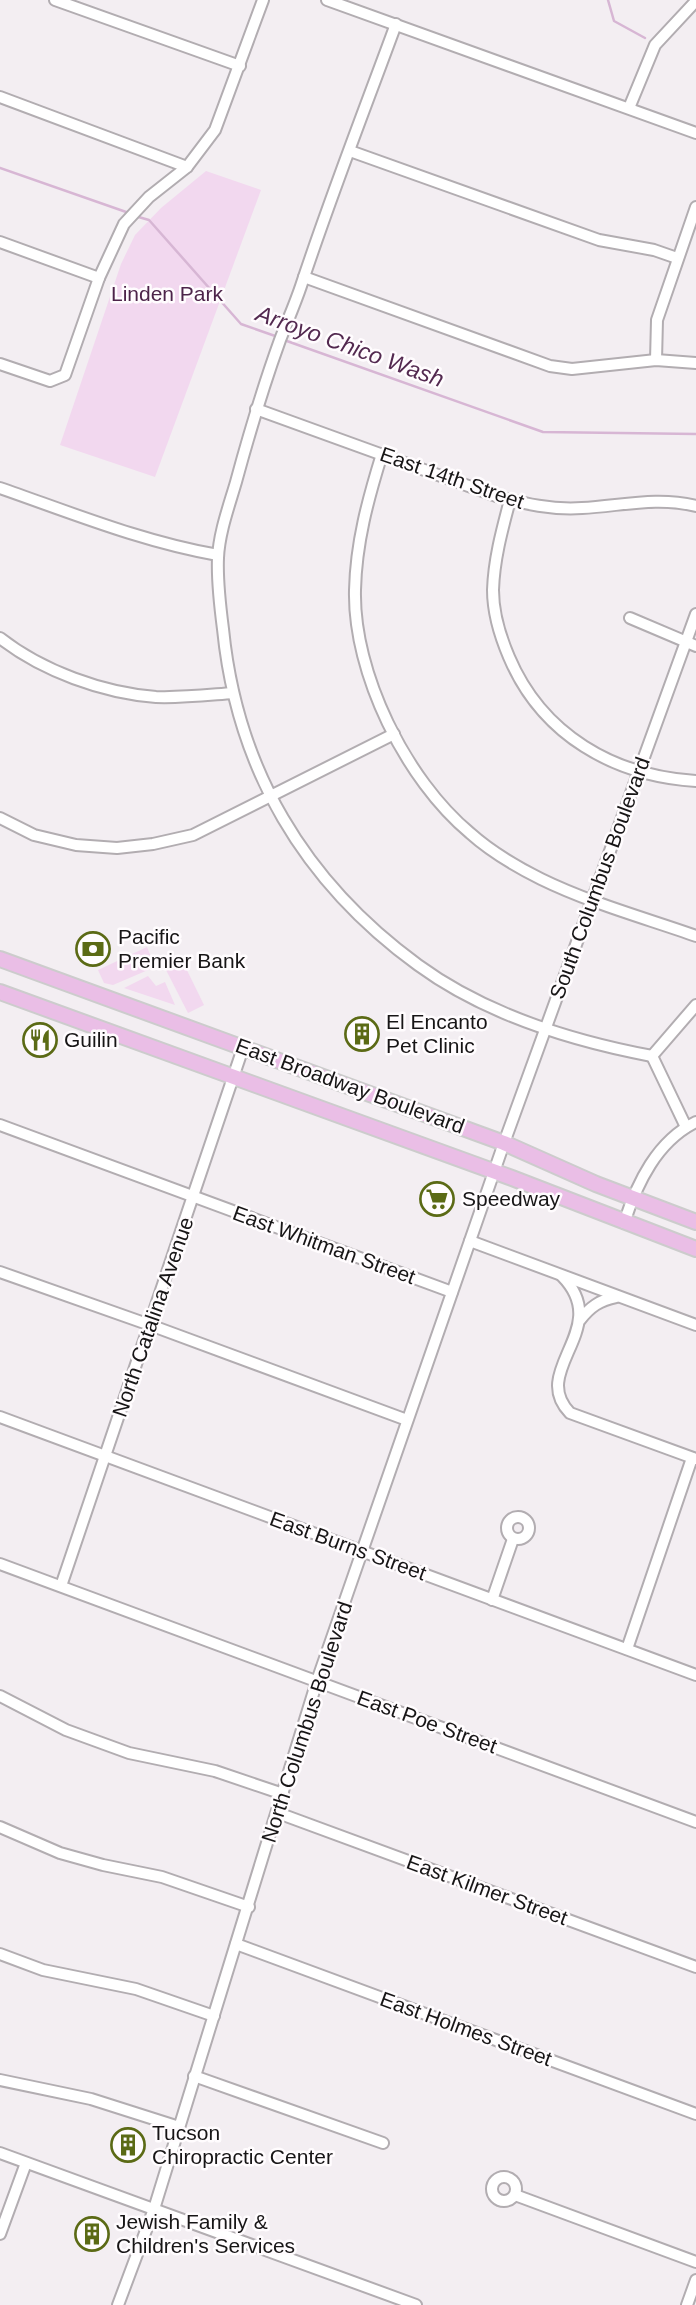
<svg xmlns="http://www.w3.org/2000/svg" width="696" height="2305" viewBox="0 0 696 2305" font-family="Helvetica,sans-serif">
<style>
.green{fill:#f2d8ef}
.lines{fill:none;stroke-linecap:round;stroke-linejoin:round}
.stream{stroke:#d7b6d4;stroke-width:2.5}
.minor-casing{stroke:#b2adb1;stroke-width:14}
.major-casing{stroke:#ccc;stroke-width:18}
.minor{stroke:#fff;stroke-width:10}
.major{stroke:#eabee6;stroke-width:14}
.labels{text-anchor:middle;stroke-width:5;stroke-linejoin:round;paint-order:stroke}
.park-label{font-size:21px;fill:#4d244a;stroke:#fffcfe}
.street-label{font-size:21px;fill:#171516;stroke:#fffcfe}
.poi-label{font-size:21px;fill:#171516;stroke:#fffcfe;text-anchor:start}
.water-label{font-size:23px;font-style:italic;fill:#532950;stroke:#fffcfe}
</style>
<rect width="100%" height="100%" fill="#f3eef2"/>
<g class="green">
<path d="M 206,171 L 261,190 L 155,477 L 60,445 L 121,264 L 135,235 L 161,208 Z"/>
<path d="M 147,947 L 155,967 L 113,985 L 104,983 L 98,970 Z"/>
<path d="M 181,958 L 204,1005 L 188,1013 L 164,966 Z"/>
<path d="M 148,976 L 156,986 L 165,982 L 175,1005 L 124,988 Z"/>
</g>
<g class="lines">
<g class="stream">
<path d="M 608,0 L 614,21 L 645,38"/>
<path d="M 0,168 L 129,213"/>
<path d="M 135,216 L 149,220 L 241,324 L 278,337"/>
<path d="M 284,340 L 543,432 L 696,434"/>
</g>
<g class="minor-casing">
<g id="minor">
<path d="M 55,0 L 240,66"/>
<path d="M 327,0 L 696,133"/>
<path d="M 396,24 C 364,111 330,198 301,286 C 295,304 287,322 280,340 C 263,387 249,434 236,482 C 229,506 219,533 218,558 C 217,581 220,606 223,629 C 237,769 304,882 418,965 C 485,1014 572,1041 652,1056"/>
<path d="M 0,97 L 187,167"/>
<path d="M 629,108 L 655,45 L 696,1"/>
<path d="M 350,151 L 599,240 L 654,250 L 677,258"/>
<path d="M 0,242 L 99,278"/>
<path d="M 304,277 L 550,366 L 572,369 L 656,360 L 696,363"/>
<path d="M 656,360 L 657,320 L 696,207"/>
<path d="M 0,364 L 50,381 L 65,375 L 99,278 L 124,224 L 149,197 L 187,167 L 215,130 L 263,0"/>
<path d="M 256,409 L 496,496 C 525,504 552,510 582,508 C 621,506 657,496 696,506"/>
<path d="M 382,454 C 368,499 356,543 355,590 C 353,673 406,780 470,833 C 490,851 517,867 541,879 C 590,903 645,918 696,936"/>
<path d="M 0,488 C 72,513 143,542 218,555"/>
<path d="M 510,500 C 502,530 494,559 493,590 C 493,613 500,636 509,657 C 542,735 614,776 696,781"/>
<path d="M 630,618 L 696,646"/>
<path d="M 0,638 C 42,671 103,693 156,697 C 182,698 207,695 233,693"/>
<path d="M 0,818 L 34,835 L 76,845 L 117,848 L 153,844 L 193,835 L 394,734"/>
<path d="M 652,1056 L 686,1127"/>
<path d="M 652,1056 L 696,1005"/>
<path d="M 0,1125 L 452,1292"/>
<path d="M 624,1223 C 637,1183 657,1141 696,1122"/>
<path d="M 470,1241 L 696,1325"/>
<path d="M 0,1272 L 150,1325 L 407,1420"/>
<path d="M 562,1276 C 614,1329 528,1370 570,1413 L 696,1459"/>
<path d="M 580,1320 C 590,1307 600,1300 616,1297"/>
<path d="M 0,1417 L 696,1675"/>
<circle cx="518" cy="1528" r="11"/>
<path d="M 0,1564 L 696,1822"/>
<path d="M 61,1586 L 243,1048"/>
<path d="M 492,1600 L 513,1539"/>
<path d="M 627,1649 L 692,1458"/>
<path d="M 0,1696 L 66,1730 L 129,1753 L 215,1771 L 283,1794"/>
<path d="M 278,1813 L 696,1967"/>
<path d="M 0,1827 L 60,1853 L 103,1865 L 162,1877 L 249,1907"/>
<path d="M 236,1944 L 696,2114"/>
<path d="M 0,1954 L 43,1970 L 136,1989 L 214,2016"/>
<path d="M 194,2076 L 383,2143"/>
<path d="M 0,2080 L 91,2099 L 179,2127"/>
<path d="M 0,2153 L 416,2305"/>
<circle cx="504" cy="2189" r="12"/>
<path d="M 515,2195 L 696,2262"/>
<path d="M 0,2234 L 26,2163"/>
<path d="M 118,2305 L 154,2209 L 317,1681 L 504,1143 L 696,614"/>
<path d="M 687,2305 L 696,2280"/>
</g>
</g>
<g class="major-casing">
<g id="major">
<path d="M 0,959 L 504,1143 L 596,1184 L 696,1222"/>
<path d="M 0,992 L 512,1178 L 696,1249"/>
</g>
</g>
<use href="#minor" class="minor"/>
<use href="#major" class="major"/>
</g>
<defs>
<g id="bank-ring" transform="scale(1.75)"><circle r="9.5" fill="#fffcfe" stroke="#5b6a15" stroke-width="1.5"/><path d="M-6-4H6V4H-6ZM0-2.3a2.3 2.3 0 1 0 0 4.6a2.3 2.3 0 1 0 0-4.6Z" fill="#5b6a15"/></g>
<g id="building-ring" transform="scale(1.75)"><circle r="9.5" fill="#fffcfe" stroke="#5b6a15" stroke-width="1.5"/><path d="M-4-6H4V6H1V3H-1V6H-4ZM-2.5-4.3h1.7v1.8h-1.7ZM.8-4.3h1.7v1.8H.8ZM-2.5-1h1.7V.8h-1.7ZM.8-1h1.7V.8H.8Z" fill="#5b6a15"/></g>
<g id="restaurant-ring" transform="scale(1.75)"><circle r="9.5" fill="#fffcfe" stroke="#5b6a15" stroke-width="1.5"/><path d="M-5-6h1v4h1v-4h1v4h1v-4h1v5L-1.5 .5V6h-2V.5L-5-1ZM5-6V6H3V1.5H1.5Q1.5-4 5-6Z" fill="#5b6a15"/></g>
<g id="supermarket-ring" transform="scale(1.75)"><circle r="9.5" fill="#fffcfe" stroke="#5b6a15" stroke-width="1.5"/><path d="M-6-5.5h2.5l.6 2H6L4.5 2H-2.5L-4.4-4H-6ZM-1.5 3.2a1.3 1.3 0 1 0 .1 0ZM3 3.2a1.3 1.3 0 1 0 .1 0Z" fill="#5b6a15"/></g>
</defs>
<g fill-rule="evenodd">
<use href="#bank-ring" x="93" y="949"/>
<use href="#building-ring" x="362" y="1034"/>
<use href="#restaurant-ring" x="40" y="1040"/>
<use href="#supermarket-ring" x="437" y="1199"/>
<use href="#building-ring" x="128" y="2145"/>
<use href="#building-ring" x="92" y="2234"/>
</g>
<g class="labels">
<g class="park-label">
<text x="167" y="301">Linden Park</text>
</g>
<g class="street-label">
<text transform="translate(452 478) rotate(19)" y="7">East 14th Street</text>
<text transform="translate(600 878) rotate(-70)" y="7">South Columbus Boulevard</text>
<text transform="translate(350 1086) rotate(20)" y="7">East Broadway Boulevard</text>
<text transform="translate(324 1245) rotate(20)" y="7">East Whitman Street</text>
<text transform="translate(153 1317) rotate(-71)" y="7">North Catalina Avenue</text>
<text transform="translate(348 1546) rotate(20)" y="7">East Burns Street</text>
<text transform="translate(307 1722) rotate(-72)" y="7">North Columbus Boulevard</text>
<text transform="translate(427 1722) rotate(20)" y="7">East Poe Street</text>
<text transform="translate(487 1890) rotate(20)" y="7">East Kilmer Street</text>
<text transform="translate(466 2029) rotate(20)" y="7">East Holmes Street</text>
</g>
<g class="poi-label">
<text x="118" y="944">Pacific<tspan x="118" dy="24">Premier Bank</tspan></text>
<text x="386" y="1029">El Encanto<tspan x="386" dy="24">Pet Clinic</tspan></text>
<text x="64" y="1047">Guilin</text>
<text x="462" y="1206">Speedway</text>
<text x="152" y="2140">Tucson<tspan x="152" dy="24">Chiropractic Center</tspan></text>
<text x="116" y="2229">Jewish Family &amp;<tspan x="116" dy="24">Children's Services</tspan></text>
</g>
<g class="water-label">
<text transform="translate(350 346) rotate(20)" y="8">Arroyo Chico Wash</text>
</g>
</g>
</svg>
